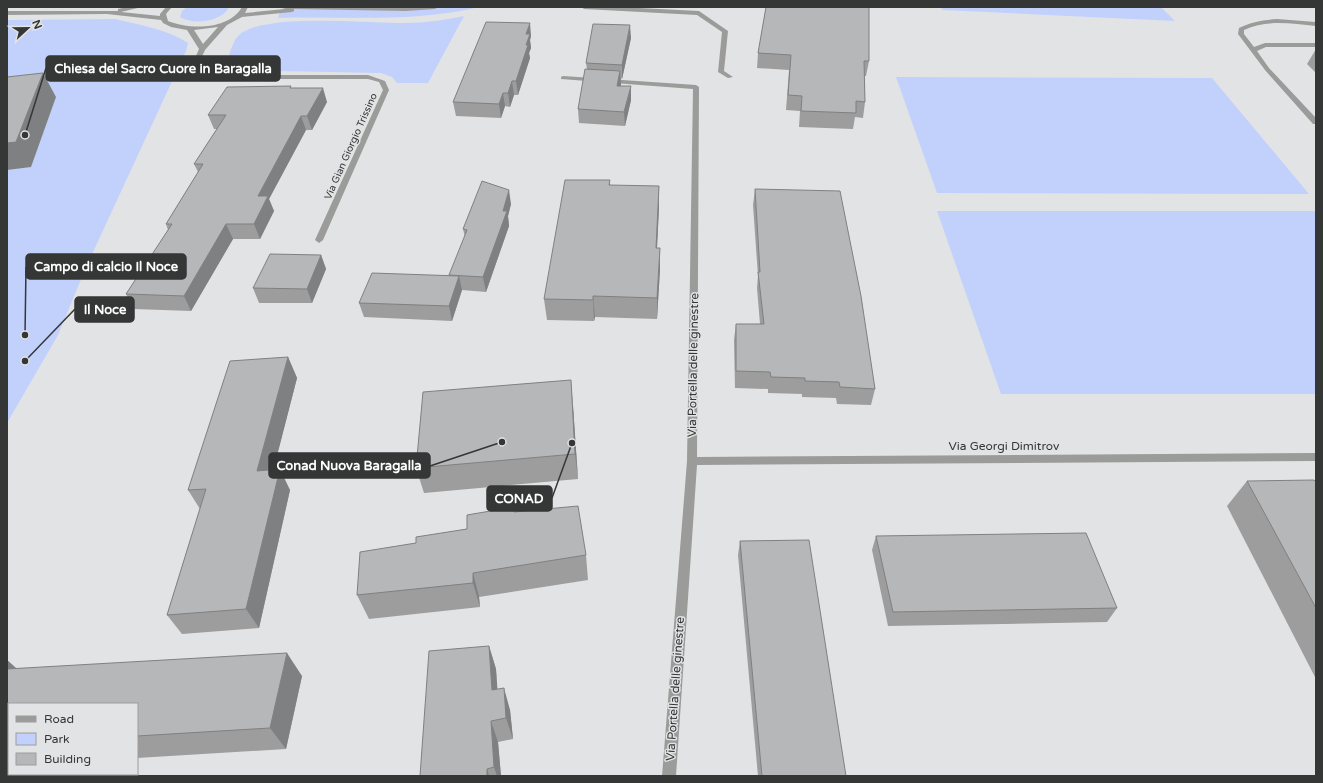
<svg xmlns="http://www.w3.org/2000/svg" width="1323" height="783" viewBox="0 0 1323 783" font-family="'Varela Round',sans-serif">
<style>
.green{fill:#c2d1fc}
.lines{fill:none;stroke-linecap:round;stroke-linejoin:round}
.street{fill:#9b9b9a;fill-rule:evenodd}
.wall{fill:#9d9d9e}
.shaded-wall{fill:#7f8081}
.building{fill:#b6b7b8;stroke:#7f8081}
.labels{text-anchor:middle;stroke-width:3;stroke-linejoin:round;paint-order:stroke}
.far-street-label{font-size:10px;fill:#353636;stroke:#e2e3e4}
.street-label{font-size:12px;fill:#353636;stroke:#e2e3e4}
.leader{fill:none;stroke:#353636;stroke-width:1.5}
.callout-dot{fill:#353636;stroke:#e2e3e4;stroke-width:1.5}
.callout{fill:#353636;stroke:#353636;stroke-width:1.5}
.callout-label{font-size:13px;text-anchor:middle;font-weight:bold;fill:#fff}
</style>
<rect width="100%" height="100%" fill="#e2e3e4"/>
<g class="green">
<path d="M 187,7 L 228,7 L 228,9 C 219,22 193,25 180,17 L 182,11 Z"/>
<path d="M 282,7 L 479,7 C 412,23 346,16 278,18 Z"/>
<path d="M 941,7 L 1161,7 L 1175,21 L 942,10 Z"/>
<path d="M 464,16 L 428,83 L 397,83 L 392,77 L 381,73 L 225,70 C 228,60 231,44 238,36 C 262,12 371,24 406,23 C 425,23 445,20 464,16 Z"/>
<path d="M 115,19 C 139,25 167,29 188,43 L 186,51 L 87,265 L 58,335 L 7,423 L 7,20 Z"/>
<path d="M 896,77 L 1212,78 L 1309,194 L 937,193 Z"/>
<path d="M 937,211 L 1316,211 L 1316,394 L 1001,394 Z"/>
</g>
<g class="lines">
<g class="street">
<path d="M 127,7 L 142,7 L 121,12 L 160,16 L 160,14 L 166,7 L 172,7 L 166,14 L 168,21 C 190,30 229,30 242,7 L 248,7 L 245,13 L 285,9 L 281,7 L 438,7 L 435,9 L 406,11 L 294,9 L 294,11 L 292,12 L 242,17 L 227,25 L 205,50 L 196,70 L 200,73 L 209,75 L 368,75 L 385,81 L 389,90 L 323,240 L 319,243 L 315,240 L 383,90 L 379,82 L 368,79 L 209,79 L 196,76 L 190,70 L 199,49 L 187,30 L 171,27 L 163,23 L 161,20 L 107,14 L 7,15 L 7,11 L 118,11 L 118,9 ZM 218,27 L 203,44 L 194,30 Z"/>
<path d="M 581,7 L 619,7 L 699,11 L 728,31 L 724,71 L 733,77 L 728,78 L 718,72 L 722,32 L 697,15 L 584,9 Z"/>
<path d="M 1277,19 L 1316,22 L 1316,26 C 1292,24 1267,19 1244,30 L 1244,34 L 1254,47 L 1265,43 L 1316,43 L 1316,47 L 1266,47 L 1257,51 L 1269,68 L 1316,118 L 1316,124 L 1313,124 L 1265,70 L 1238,34 L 1239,28 C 1251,22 1263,20 1277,19 Z"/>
<path d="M 563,76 L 696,85 L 699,87 L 697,457 L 1316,453 L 1316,461 L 697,465 L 676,776 L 662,776 L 687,461 L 693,89 L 561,79 L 561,77 Z"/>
</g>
</g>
<g class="wall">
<path d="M 747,7 L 869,7 L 869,61 L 866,76 L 864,76 L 865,102 L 863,118 L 855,117 L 853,129 L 799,127 L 800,111 L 786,110 L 789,70 L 757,68 L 758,53 L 766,8 Z"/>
<path d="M 531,36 L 530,40 L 531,48 L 529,53 L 530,58 L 518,95 L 514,95 L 510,107 L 505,106 L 501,118 L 456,116 L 453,102 Z"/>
<path d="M 631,38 L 622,79 L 621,78 L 621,86 L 631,100 L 625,126 L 579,123 L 578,109 L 587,69 L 586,63 Z"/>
<path d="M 1316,49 L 1316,73 L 1307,64 Z"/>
<path d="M 291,86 L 291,88 L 327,102 L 312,130 L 306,130 L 269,199 L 274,211 L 260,239 L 233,239 L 191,311 L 134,309 L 126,294 L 168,230 L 166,224 L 198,172 L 194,164 L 217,129 L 214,129 L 208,115 Z"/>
<path d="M 610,180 L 610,186 L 659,186 L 659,207 L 657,248 L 660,248 L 660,269 L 657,319 L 595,317 L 594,321 L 547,320 L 544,299 Z"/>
<path d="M 755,189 L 875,389 L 871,405 L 837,404 L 836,398 L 802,397 L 802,394 L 768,393 L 768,389 L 735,388 L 734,340 L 736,324 L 760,324 L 757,288 L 758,276 L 753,205 Z"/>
<path d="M 511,204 L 508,216 L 509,226 L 486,292 L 462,290 L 452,321 L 364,317 L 359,303 L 449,275 L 465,237 L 463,229 Z"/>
<path d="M 321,255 L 326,269 L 312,303 L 259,303 L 253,288 Z"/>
<path d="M 288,357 L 297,378 L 273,470 L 290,490 L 259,628 L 182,634 L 167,615 L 200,509 L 188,490 Z"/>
<path d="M 573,406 L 578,479 L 424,493 L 416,468 Z"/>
<path d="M 1247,481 L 1316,482 L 1316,679 L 1227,506 Z"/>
<path d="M 514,512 L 586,555 L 588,580 L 479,597 L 480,607 L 369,619 L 357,595 L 416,543 L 467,529 Z"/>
<path d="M 876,536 L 1117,608 L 1107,622 L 888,626 L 872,550 Z"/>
<path d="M 740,541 L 846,776 L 758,776 L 738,555 Z"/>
<path d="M 489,646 L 496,669 L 497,689 L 510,710 L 513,739 L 498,742 L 501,776 L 420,776 Z"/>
<path d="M 7,660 L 16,668 L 302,676 L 286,749 L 137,758 L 137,704 L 9,704 L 9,754 L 7,754 Z"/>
</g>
<g class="shaded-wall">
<path d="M 530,23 L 531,36 L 530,40 L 531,48 L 529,53 L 530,58 L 518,95 L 516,81 L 526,34 Z"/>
<path d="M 630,25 L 631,38 L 622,79 L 622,65 Z"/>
<path d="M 620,71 L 621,85 L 618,99 L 617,86 Z"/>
<path d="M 43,73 L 56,97 L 31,167 L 7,170 L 7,143 Z"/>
<path d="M 512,81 L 514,95 L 510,107 L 508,93 Z"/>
<path d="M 631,86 L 631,100 L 625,126 L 624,112 Z"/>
<path d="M 323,88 L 327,102 L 312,130 L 307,116 Z"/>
<path d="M 503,93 L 505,106 L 501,118 L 499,104 Z"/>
<path d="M 301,116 L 306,130 L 269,199 L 274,211 L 260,239 L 254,224 L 258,196 Z"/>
<path d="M 659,186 L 659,207 L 656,268 L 656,248 Z"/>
<path d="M 509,190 L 511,204 L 508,216 L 509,226 L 486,292 L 483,277 Z"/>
<path d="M 226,224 L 233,239 L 191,311 L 184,296 Z"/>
<path d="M 660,248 L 660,269 L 657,319 L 657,298 Z"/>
<path d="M 321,255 L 326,269 L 312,303 L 307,289 Z"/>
<path d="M 459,276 L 462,290 L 452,321 L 449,306 Z"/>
<path d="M 593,296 L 595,317 L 594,321 L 593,300 Z"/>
<path d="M 288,357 L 297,378 L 268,491 L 257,471 Z"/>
<path d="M 571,380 L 573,406 L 578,479 L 575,454 Z"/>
<path d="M 280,469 L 290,490 L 259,628 L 246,609 Z"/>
<path d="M 473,573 L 479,597 L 480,607 L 473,583 Z"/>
<path d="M 489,646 L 496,669 L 499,712 L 492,690 Z"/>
<path d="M 287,653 L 302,676 L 286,749 L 270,728 Z"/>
<path d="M 7,660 L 29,680 L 7,671 Z"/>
<path d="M 504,688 L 510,710 L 513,739 L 506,718 Z"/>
<path d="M 491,721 L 498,742 L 501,776 L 497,776 L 494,767 Z"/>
<path d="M 487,769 L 489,776 L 487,776 Z"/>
</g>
<g class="building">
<path d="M 766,7 L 869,7 L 869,61 L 864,61 L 865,102 L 856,101 L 856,113 L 801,111 L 802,96 L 788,95 L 791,55 L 758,53 Z"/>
<path d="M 486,22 L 530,23 L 526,34 L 530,34 L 526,45 L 528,45 L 516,81 L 512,81 L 508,93 L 503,93 L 499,104 L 453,102 Z"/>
<path d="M 593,24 L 630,25 L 622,65 L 586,63 Z"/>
<path d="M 585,69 L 620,71 L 617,86 L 631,86 L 624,112 L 578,109 Z"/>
<path d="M 43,73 L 16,142 L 7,143 L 7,77 Z"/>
<path d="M 291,86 L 290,88 L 323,88 L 307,116 L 301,116 L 258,196 L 268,196 L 254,224 L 226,224 L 184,296 L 126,294 L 172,224 L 166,224 L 203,164 L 194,164 L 226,115 L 208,115 L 227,87 Z"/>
<path d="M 565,180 L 610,180 L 609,185 L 659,186 L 656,248 L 660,248 L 657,298 L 593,296 L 593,300 L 544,299 Z"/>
<path d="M 482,181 L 509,190 L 503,211 L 507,211 L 483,277 L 449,275 L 467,230 L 463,229 Z"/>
<path d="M 755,189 L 840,191 L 861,296 L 875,389 L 840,387 L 839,382 L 805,381 L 805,378 L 771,377 L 770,372 L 736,371 L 736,324 L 764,324 L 758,272 L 760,272 Z"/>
<path d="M 270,254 L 321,255 L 307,289 L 253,288 Z"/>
<path d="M 372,273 L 459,276 L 449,306 L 359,303 Z"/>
<path d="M 288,357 L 257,471 L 280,469 L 246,609 L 167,615 L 206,489 L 188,490 L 230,361 Z"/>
<path d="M 571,380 L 575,454 L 416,468 L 423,392 Z"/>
<path d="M 1314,480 L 1316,482 L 1316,608 L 1247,481 Z"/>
<path d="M 578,506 L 586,555 L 473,573 L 473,583 L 357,595 L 360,552 L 416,543 L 416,537 L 467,529 L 467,515 L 514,507 L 514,512 Z"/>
<path d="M 1086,533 L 1117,608 L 893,612 L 876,536 Z"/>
<path d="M 809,540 L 846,776 L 762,776 L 740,541 Z"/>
<path d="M 489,646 L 492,690 L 504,688 L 506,718 L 491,721 L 494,767 L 487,769 L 487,776 L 420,776 L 429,651 Z"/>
<path d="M 287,653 L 270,728 L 137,736 L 137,704 L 9,704 L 9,731 L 7,731 L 7,669 Z"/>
</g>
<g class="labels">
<g class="far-street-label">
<text transform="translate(350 146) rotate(-66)" y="4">Via Gian Giorgio Trissino</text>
</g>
<g class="street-label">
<text transform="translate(693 365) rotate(-89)" y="4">Via Portella delle ginestre</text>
<text x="1004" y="450">Via Georgi Dimitrov</text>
<text transform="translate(675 689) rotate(-86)" y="4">Via Portella delle ginestre</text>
</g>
</g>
<path class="leader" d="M25 135L46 68M25 335L26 267M25 361L75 309M502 442L430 466M572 443L552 498"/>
<g class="callout-dot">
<circle cx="25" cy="135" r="4"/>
<circle cx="25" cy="335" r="4"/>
<circle cx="25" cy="361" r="4"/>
<circle cx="502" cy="442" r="4"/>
<circle cx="572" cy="443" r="4"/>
</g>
<g class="callout">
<rect x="46" y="56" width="234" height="25" rx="4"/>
<rect x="26" y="254" width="160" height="25" rx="4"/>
<rect x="75" y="297" width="59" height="25" rx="4"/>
<rect x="269" y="453" width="161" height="25" rx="4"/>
<rect x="487" y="486" width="65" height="25" rx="4"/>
</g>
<g class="callout-label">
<text x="163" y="73">Chiesa del Sacro Cuore in Baragalla</text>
<text x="106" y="271">Campo di calcio Il Noce</text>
<text x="105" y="314">Il Noce</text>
<text x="349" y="470">Conad Nuova Baragalla</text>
<text x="519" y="503">CONAD</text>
</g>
<rect width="1323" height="783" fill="none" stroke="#353636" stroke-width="16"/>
<rect x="8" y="703" width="130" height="72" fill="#e2e3e4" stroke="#9d9e9e"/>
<rect x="16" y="716" width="20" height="6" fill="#9b9b9a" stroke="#9d9e9e"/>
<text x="44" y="723" font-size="12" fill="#353636">Road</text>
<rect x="16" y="733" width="20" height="12" fill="#c2d1fc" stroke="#9d9e9e"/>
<text x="44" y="743" font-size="12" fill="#353636">Park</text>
<rect x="16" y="753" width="20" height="12" fill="#b6b7b8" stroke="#9d9e9e"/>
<text x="44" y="763" font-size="12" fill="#353636">Building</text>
<g transform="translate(28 28) rotate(68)" stroke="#e2e3e4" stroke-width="3" paint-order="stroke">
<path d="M0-3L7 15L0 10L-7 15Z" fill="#353636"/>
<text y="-6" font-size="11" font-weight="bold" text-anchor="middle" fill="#353636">N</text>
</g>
</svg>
